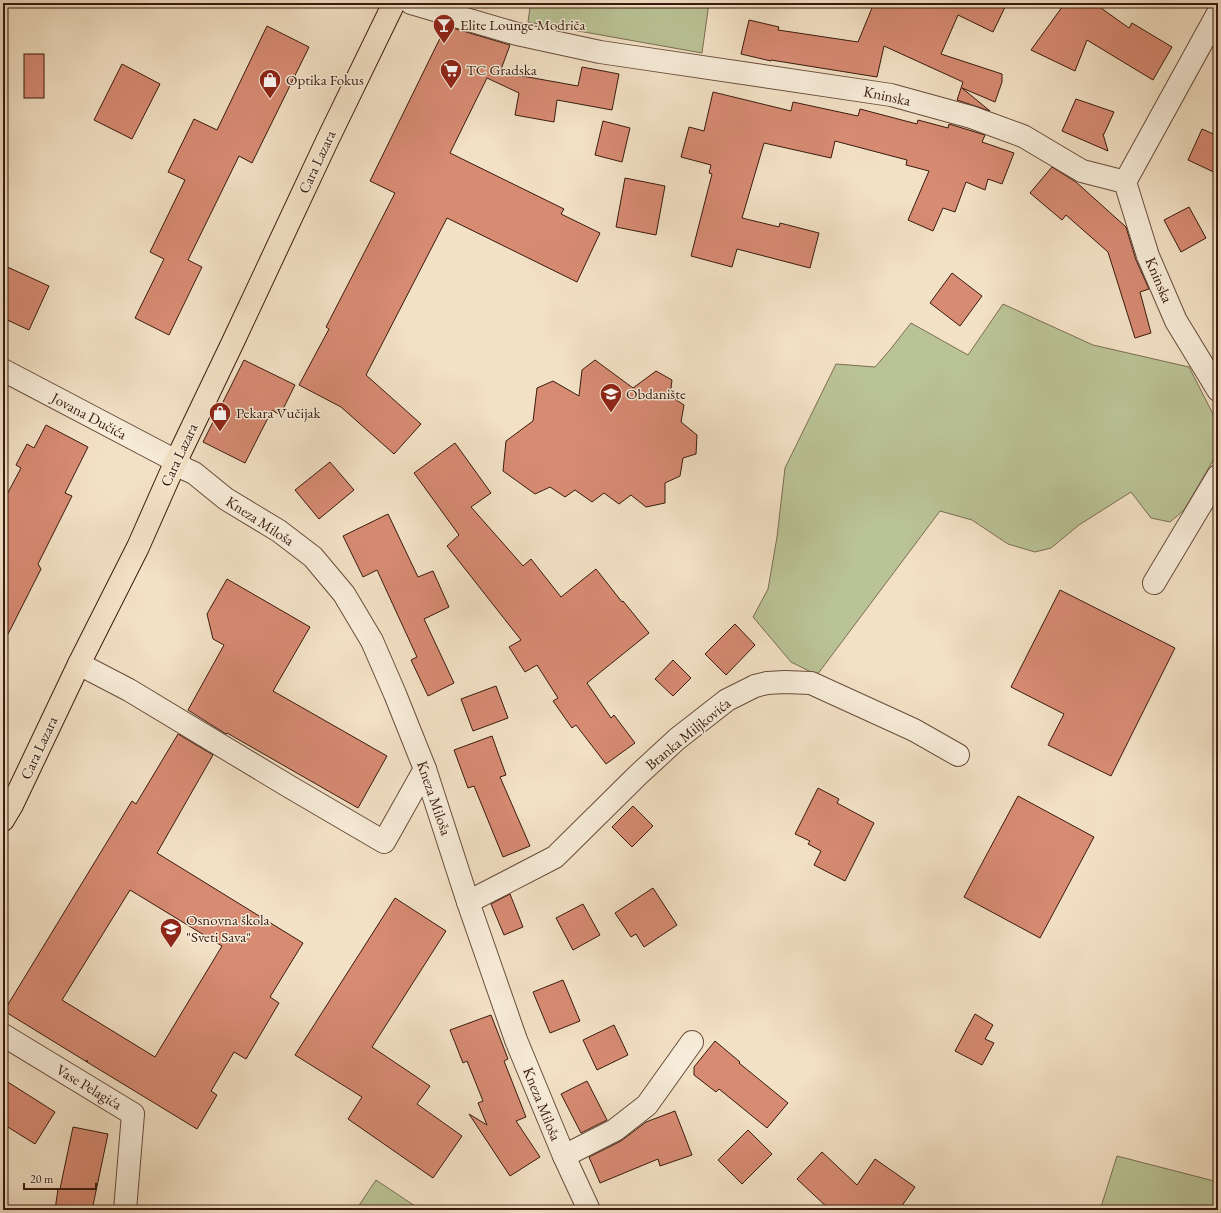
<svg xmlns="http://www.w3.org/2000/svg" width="1221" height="1213" viewBox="0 0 1221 1213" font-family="'EB Garamond',serif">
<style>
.green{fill:#bac396;stroke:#7a6e52}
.building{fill:#d78b73;stroke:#391a0d;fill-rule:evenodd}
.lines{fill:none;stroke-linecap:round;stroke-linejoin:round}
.minor-casing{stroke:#684c3b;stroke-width:24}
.major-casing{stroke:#391a0d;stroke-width:24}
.minor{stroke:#f7ecd9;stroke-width:22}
.major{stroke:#f3e1c5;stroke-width:22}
.labels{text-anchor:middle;stroke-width:3;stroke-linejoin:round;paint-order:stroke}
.poi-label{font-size:15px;fill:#391a0d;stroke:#f7ecd9;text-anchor:start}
.street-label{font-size:15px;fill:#391a0d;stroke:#f7ecd9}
</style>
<rect width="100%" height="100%" fill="#f3e1c5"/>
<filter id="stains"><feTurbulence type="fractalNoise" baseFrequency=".005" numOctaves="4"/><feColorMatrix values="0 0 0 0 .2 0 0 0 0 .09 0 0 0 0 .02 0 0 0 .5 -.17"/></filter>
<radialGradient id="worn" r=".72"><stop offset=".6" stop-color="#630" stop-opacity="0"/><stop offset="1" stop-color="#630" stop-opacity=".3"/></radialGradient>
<g class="green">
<path d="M 512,3 L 709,3 L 702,53 L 528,22 L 530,7 Z"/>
<path d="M 1003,304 L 1093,345 L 1189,367 L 1213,414 L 1218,438 L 1218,452 L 1184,510 L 1170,522 L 1151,518 L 1131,492 L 1079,525 L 1051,548 L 1035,552 L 1008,544 L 972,520 L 940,511 L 817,675 L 791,662 L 753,617 L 768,589 L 777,537 L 785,468 L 836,364 L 875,367 L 889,351 L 911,323 L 968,355 Z"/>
<path d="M 1117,1156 L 1218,1182 L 1218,1210 L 1100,1210 Z"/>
<path d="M 376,1180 L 421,1210 L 356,1210 Z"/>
</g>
<g class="building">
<path d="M 874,3 L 1007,3 L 993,32 L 958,15 L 941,54 L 1002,74 L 1002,82 L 995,102 L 962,88 L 990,111 L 957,100 L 963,82 L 884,46 L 877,77 L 771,60 L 771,61 L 741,54 L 749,20 L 779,27 L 778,30 L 858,42 Z"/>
<path d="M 1065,3 L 1094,3 L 1129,28 L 1132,23 L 1172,47 L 1153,80 L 1087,40 L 1075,71 L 1031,50 Z"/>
<path d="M 267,26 L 309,47 L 252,163 L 239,156 L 188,260 L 202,267 L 169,335 L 135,318 L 164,259 L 150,252 L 185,180 L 168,172 L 194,119 L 217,130 Z"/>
<path d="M 446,26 L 510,45 L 500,72 L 578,86 L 582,67 L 619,74 L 612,110 L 557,100 L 554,122 L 515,115 L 519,93 L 487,78 L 450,153 L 564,209 L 561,214 L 600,233 L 577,282 L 447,218 L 366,375 L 421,424 L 394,454 L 341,407 L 299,385 L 329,329 L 326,327 L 395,193 L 370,181 Z"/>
<rect x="24" y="54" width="20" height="44"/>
<path d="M 122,64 L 160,84 L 132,139 L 94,120 Z"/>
<path d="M 713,92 L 791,111 L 793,102 L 858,116 L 860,109 L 917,124 L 918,120 L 948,128 L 949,124 L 985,135 L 982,142 L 1014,153 L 1002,184 L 988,179 L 985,190 L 966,182 L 955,212 L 943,208 L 933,231 L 908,220 L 929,171 L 906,165 L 907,160 L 835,141 L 831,158 L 764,143 L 742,218 L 779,227 L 780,223 L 819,233 L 810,268 L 737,249 L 732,267 L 691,256 L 712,174 L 709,173 L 711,165 L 681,157 L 689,127 L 704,131 Z"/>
<path d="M 1076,99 L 1114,112 L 1104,134 L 1103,134 L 1108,151 L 1062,131 Z"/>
<path d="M 603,121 L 630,128 L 622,162 L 595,155 Z"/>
<path d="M 1202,129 L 1218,136 L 1218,174 L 1188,160 Z"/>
<path d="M 1052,167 L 1076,182 L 1126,227 L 1136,260 L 1149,289 L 1140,292 L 1151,333 L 1135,338 L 1108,252 L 1066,215 L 1062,220 L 1030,193 Z"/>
<path d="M 625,178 L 665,186 L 656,235 L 616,227 Z"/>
<path d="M 1189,207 L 1206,238 L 1181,252 L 1164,220 Z"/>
<path d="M 3,265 L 49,286 L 29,330 L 3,318 Z"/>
<path d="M 952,273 L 982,296 L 960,326 L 930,303 Z"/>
<path d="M 244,360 L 295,385 L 280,415 L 272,410 L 245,463 L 203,442 Z"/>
<path d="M 595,360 L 633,388 L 656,371 L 672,380 L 670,396 L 684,405 L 681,422 L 697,435 L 696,454 L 683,458 L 680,476 L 665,483 L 665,503 L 646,507 L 631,495 L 619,504 L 604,493 L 592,502 L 575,490 L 565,497 L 550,487 L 535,494 L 503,471 L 506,441 L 533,421 L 537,388 L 553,381 L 579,396 L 582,370 Z"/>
<path d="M 46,425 L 88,447 L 65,493 L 72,496 L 38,564 L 41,569 L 3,644 L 3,502 L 21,468 L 16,465 L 27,444 L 34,448 Z"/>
<path d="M 455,443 L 491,493 L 471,507 L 523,566 L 531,559 L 561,597 L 596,569 L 622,602 L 623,601 L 649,633 L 587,683 L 611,718 L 614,715 L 635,743 L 606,764 L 576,725 L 572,728 L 553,701 L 558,698 L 537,665 L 525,672 L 509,647 L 521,640 L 447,546 L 459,535 L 414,473 Z"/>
<path d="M 330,462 L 354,490 L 319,519 L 295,490 Z"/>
<path d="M 388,514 L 418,577 L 433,571 L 449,607 L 424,619 L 454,683 L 428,696 L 411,660 L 417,657 L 377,570 L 363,577 L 343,536 Z"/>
<path d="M 227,579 L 310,627 L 273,691 L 387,756 L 358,808 L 227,733 L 226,734 L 188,710 L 224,645 L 213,639 L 207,614 Z"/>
<path d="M 1060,590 L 1175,648 L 1111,776 L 1048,745 L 1064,714 L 1011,687 Z"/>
<path d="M 735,624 L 755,645 L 726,675 L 705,654 Z"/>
<path d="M 673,660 L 691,678 L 673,696 L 655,679 Z"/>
<path d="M 496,686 L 508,718 L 473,731 L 461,699 Z"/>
<path d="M 178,734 L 213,755 L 157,853 L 303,943 L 270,997 L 279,1003 L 246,1059 L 234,1052 L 211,1091 L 217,1095 L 197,1129 L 87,1062 L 87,1060 L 87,1062 L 4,1011 L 132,801 L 136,804 ZM 130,890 L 222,946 L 155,1057 L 62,1000 Z"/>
<path d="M 492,736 L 506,775 L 500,777 L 530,846 L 503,857 L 474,786 L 468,788 L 454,750 Z"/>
<path d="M 818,788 L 839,799 L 837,803 L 874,823 L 845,881 L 814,865 L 821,851 L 808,844 L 810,841 L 795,834 Z"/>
<path d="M 1018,796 L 1094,837 L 1040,938 L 964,897 Z"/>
<path d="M 633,806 L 653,826 L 632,847 L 612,827 Z"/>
<path d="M 653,888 L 677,925 L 644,947 L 636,934 L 631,937 L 615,913 Z"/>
<path d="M 510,894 L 523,927 L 504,935 L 491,904 Z"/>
<path d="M 395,898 L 446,931 L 372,1047 L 430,1086 L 417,1104 L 462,1136 L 433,1178 L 348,1119 L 362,1097 L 295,1055 Z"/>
<path d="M 583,904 L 600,935 L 573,950 L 556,918 Z"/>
<path d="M 563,980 L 580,1021 L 550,1033 L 533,992 Z"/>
<path d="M 975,1014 L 993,1025 L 985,1039 L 994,1043 L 982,1065 L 955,1051 Z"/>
<path d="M 491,1015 L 508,1059 L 504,1061 L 526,1117 L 516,1121 L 540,1157 L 510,1176 L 469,1114 L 487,1125 L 478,1103 L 483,1101 L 467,1061 L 463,1063 L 450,1030 Z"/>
<path d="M 614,1025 L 628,1055 L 597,1070 L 583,1040 Z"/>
<path d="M 715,1041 L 740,1062 L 739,1063 L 788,1103 L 767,1128 L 719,1089 L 716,1092 L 694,1075 L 694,1067 Z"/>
<path d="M 3,1079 L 55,1112 L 35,1144 L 3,1124 Z"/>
<path d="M 587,1081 L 607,1120 L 581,1133 L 561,1094 Z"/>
<path d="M 675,1111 L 692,1155 L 660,1166 L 658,1159 L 600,1183 L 589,1157 L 621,1141 L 646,1122 Z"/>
<path d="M 73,1127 L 108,1134 L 92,1210 L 55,1210 L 58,1189 L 60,1189 Z"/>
<path d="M 748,1130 L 772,1154 L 742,1184 L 718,1160 Z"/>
<path d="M 822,1152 L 857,1185 L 875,1159 L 915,1187 L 899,1210 L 830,1210 L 797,1179 Z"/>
</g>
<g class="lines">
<g class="minor-casing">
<g id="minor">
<path d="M 411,3 L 517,34 L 600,52 L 891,95 L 971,117 L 1023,136 L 1082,171 L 1125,182 L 1148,256 L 1176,321 L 1218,390"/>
<path d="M 1125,182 L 1218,13"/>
<path d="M 3,370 L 176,461 L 185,469 L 194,473 L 226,499 L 279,531 L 313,557 L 344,594 L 372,641 L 395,694 L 425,769 L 468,902 L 516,1040 L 564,1156 L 589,1210"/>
<path d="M 1154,583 L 1218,476"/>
<path d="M 79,664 L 129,690 L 290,787 L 384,842 L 425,769"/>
<path d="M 468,902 L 555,857 L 638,775 L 677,739 L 727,700 L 755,686 L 767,683 L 785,682 L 811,683 L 914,730 L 958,755"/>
<path d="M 3,1035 L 133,1114 L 125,1210"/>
<path d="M 564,1156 L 615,1130 L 647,1105 L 692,1042"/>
</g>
</g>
<g class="major-casing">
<path id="major" d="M 3,820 L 12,805 L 79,664 L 138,547 L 176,461 L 232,344 L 327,141 L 394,3"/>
</g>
<use href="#minor" class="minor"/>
<use href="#major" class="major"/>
</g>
<defs>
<g id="bar-pin" transform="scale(1.15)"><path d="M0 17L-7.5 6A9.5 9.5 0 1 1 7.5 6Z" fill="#8f2418" stroke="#f7ecd9"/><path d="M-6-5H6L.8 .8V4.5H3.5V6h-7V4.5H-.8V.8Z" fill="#fff"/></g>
<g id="supermarket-pin" transform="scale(1.15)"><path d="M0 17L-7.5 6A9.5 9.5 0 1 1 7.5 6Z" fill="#8f2418" stroke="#f7ecd9"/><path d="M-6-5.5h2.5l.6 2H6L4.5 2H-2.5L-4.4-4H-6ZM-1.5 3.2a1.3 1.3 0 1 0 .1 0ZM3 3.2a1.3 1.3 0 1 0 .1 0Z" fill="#fff"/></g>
<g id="shop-pin" transform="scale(1.15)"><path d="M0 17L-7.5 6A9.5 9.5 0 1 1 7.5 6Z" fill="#8f2418" stroke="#f7ecd9"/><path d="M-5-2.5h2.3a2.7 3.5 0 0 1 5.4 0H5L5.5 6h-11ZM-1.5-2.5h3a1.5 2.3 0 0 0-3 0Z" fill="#fff"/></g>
<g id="school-pin" transform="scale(1.15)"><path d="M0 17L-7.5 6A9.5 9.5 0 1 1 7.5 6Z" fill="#8f2418" stroke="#f7ecd9"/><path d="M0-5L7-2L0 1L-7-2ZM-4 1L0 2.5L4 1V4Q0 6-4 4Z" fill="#fff"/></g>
</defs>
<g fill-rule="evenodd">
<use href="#bar-pin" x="444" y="25"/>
<use href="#supermarket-pin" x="451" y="70"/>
<use href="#shop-pin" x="270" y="80"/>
<use href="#school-pin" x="611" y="394"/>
<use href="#shop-pin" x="220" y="413"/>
<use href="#school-pin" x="171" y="929"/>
</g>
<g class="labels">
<g class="poi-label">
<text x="460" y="30">Elite Lounge Modriča</text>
<text x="466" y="75">TC Gradska</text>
<text x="286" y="85">Optika Fokus</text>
<text x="626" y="399">Obdanište</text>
<text x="236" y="418">Pekara Vučijak</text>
<text x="186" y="925">Osnovna škola<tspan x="186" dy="17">"Sveti Sava"</tspan></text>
</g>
<g class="street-label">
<text transform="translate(887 96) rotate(12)" y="5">Kninska</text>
<text transform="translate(317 162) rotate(-65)" y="5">Cara Lazara</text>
<text transform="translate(1159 280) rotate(67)" y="5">Kninska</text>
<text transform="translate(89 416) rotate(28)" y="5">Jovana Dučića</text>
<text transform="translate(179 455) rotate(-65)" y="5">Cara Lazara</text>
<text transform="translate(260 521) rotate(33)" y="5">Kneza Miloša</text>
<text transform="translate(688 734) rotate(-39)" y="5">Branka Miljkovića</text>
<text transform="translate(39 748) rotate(-65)" y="5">Cara Lazara</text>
<text transform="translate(434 798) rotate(71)" y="5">Kneza Miloša</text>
<text transform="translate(89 1087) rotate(31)" y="5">Vase Pelagića</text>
<text transform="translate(542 1104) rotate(68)" y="5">Kneza Miloša</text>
</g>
</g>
<rect width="1221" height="1213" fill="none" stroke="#f3e1c5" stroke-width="16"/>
<rect x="4" y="4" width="1213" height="1205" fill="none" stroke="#391a0d" stroke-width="2"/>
<rect x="8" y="8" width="1205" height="1197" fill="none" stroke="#391a0d"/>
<path d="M24 1183v6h72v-6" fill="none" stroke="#391a0d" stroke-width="2"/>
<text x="30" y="1183" font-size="12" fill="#391a0d" stroke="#f7ecd9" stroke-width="3" paint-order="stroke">20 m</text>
<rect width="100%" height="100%" filter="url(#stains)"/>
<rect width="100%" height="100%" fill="url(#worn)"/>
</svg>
